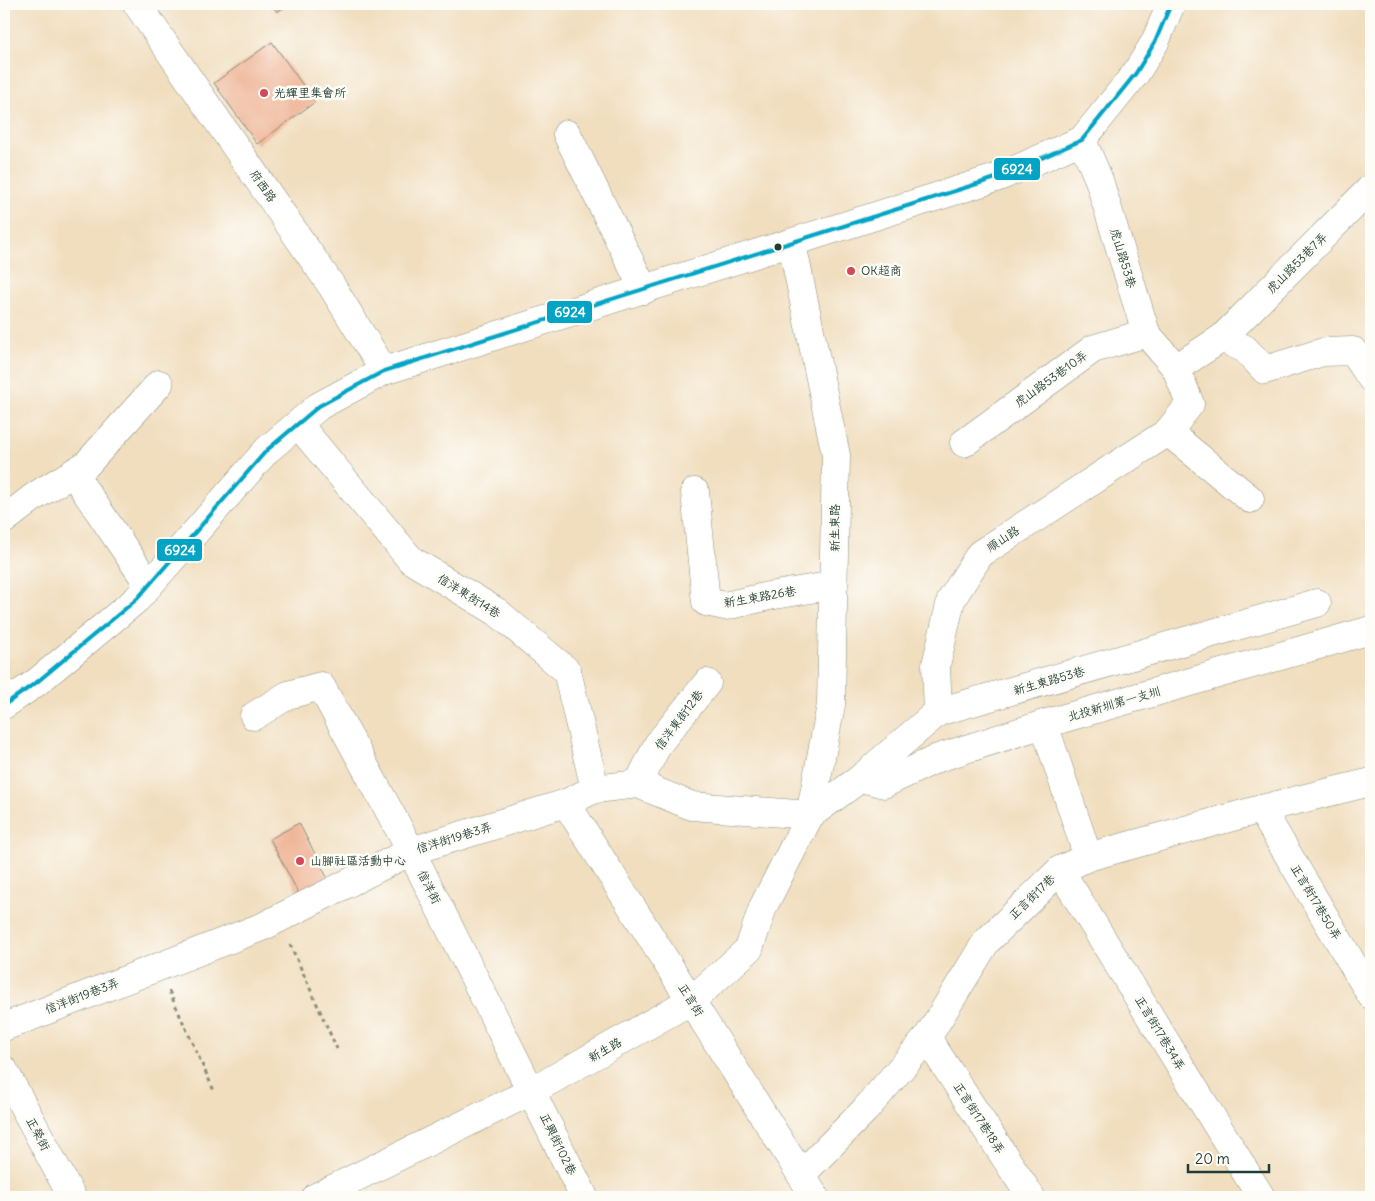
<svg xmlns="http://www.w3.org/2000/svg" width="1375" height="1201" viewBox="0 0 1375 1201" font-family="Delius,'LXGW WenKai TC',sans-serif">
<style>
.building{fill:#eead8d}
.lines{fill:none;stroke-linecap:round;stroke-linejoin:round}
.minor-casing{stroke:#888e7a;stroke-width:29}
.path{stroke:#888e7a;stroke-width:3;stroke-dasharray:4 4;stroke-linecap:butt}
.minor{stroke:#fff;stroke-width:28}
.bus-1-casing{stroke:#fdfcf7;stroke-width:8}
.bus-1{stroke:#02a4c6;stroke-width:4}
.poi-dot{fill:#d1495b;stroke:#fdfcf7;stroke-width:2}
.bus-dot{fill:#1f3d34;stroke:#fdfcf7;stroke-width:2}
.labels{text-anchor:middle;stroke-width:5;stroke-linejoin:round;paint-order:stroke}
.poi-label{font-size:12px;fill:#1f3d34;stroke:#fdfcf7;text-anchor:start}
.street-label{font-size:12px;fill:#1f3d34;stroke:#fdfcf7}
.line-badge{stroke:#fdfcf7;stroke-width:2}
.badge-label{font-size:14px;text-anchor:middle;font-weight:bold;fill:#fff}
</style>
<rect width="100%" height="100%" fill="#fdfcf7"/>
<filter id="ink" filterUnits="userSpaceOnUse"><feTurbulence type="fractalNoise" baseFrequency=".02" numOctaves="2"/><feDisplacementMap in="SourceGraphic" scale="10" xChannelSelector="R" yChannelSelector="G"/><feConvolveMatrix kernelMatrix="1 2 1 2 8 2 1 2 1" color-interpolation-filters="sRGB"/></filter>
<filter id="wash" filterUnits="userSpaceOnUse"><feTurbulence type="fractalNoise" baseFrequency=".0096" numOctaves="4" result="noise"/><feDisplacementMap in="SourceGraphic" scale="20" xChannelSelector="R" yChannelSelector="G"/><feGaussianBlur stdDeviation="1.12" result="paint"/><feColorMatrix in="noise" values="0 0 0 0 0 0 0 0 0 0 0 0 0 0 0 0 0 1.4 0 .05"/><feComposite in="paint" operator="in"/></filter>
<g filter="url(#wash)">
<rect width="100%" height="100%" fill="#f1debf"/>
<g id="blocks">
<g class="building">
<path d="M 271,4 L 288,4 L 277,12 Z"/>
<path d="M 272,42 L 315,102 L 257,144 L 214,83 Z"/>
<path d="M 299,823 L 330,883 L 301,898 L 270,839 Z"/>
</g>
</g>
</g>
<g filter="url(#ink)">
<use href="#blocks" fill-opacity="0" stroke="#888e7a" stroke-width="1"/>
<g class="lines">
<g class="minor-casing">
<g id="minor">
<path d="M 137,4 L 331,285 L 384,371"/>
<path d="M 567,134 L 644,290"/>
<path d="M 1082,140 L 1099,180 L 1146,333 L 1176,368"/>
<path d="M 1222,338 L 1371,188"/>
<path d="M 298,424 L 411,560 L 497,612 L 567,671 L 595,789"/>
<path d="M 1168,432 L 1250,499"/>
<path d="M 964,443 L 1093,349 L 1146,333"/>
<path d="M 73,473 L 149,585"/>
<path d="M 695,492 L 706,602 L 725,606 L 769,596 L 834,585"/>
<path d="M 4,520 L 35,496 L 86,465 L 159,384"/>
<path d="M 4,705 L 37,682 L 137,599 L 267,450 L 319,406 L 384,371 L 999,177 L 1082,140 L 1136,73 L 1155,42 L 1171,4"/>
<path d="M 938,712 L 936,665 L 951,600 L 980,554 L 1168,432 L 1190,404 L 1176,368 L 1222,338 L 1245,349 L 1265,370 L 1323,352 L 1353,351 L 1371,378"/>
<path d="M 254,716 L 288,695 L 321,686 L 411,851 L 584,1197"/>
<path d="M 1044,724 L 1088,857"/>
<path d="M 861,778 L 884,784 L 938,758 L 1044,724 L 1371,630"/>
<path d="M 638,784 L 658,744 L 707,683"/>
<path d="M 566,803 L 815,1197"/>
<path d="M 1261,809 L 1371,995"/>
<path d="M 810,815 L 861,778 L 938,712 L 1317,603"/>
<path d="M 1060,870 L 1261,1197"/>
<path d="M 4,1027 L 264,926 L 411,851 L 566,803 L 595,789 L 638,784 L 692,806 L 810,815"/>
<path d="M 927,1038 L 1031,1197"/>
<path d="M 4,1070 L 72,1197"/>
<path d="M 801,1175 L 865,1110 L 927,1038 L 986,942 L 1060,870 L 1088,857 L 1261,809 L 1371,782"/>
<path d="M 316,1197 L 532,1091 L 692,1000 L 749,949 L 763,907 L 810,815 L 831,705 L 836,455 L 792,244"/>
</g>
</g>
<g class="path">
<path d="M 290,944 L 337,1049"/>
<path d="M 169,991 L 215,1093"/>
</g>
<use href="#minor" class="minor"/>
<g class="bus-1-casing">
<path id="bus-1" d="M 4,705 L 37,682 L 137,599 L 267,450 L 319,406 L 384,371 L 999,177 L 1082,140 L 1136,73 L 1155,42 L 1171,4"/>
</g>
<use href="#bus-1" class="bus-1"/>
</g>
</g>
<g class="poi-dot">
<circle cx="264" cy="93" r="5"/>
<circle cx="851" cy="271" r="5"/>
<circle cx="300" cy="861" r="5"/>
</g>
<circle class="bus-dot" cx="778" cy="247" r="4.5"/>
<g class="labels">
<g class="poi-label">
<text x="274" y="97">光輝里集會所</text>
<text x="861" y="275">OK超商</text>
<text x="310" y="865">山腳社區活動中心</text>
</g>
<g class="street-label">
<text transform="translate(263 186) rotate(55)" y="4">府西路</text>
<text transform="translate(1123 258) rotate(73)" y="4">虎山路53巷</text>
<text transform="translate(1297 263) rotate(-45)" y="4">虎山路53巷7弄</text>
<text transform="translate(1051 379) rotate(-36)" y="4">虎山路53巷10弄</text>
<text transform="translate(835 528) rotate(-90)" y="4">新生東路</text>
<text transform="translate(1003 539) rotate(-33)" y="4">順山路</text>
<text transform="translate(469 596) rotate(32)" y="4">信洋東街14巷</text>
<text transform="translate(760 597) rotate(-10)" y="4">新生東路26巷</text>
<text transform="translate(1049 681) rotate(-16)" y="4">新生東路53巷</text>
<text transform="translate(1114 704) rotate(-16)" y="4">北投新圳第一支圳</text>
<text transform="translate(679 720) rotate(-53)" y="4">信洋東街12巷</text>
<text transform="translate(454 838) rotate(-17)" y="4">信洋街19巷3弄</text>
<text transform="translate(429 887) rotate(63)" y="4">信洋街</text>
<text transform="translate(1032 897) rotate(-44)" y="4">正言街17巷</text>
<text transform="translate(1316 902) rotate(59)" y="4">正言街17巷50弄</text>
<text transform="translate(82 996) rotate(-21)" y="4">信洋街19巷3弄</text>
<text transform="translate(691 1000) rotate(58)" y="4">正言街</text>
<text transform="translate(1160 1033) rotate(59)" y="4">正言街17巷34弄</text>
<text transform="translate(605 1050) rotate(-30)" y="4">新生路</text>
<text transform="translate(979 1118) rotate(57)" y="4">正言街17巷18弄</text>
<text transform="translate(38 1134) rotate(62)" y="4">正榮街</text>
<text transform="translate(558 1144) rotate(64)" y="4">正興街102巷</text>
</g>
</g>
<g class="line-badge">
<rect x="993" y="157" width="48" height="24" rx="5" fill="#02a4c6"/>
<rect x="546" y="300" width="47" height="24" rx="5" fill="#02a4c6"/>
<rect x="156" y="538" width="47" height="24" rx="5" fill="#02a4c6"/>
</g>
<g class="badge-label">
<text x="1017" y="174">6924</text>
<text x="570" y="317">6924</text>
<text x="180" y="555">6924</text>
</g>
<rect width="1375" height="1201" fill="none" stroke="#fdfcf7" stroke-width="20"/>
<path d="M1188 1164v8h81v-8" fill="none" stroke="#1f3d34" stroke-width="2.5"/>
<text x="1195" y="1164" font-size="15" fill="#1f3d34" stroke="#fdfcf7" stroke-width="4" paint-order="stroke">20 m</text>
</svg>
